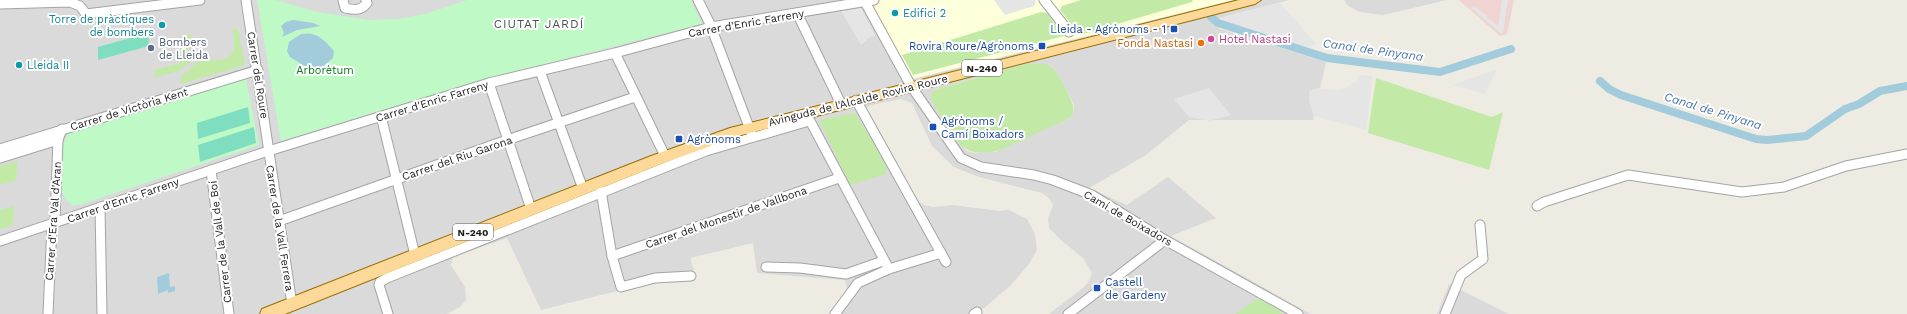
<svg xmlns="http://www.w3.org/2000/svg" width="1907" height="314" viewBox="0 0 1907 314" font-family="'Work Sans',sans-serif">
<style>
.residential{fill:#dbdada;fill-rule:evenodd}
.commercial{fill:#efd4d1}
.education{fill:#fdffda}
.grass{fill:#c3e9a7}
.park{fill:#bef9c6}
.pitch{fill:#7fdec0}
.parking{fill:#e5e5e5}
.water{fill:#a2cbdc}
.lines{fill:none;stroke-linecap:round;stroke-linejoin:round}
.canal{stroke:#a2cbdc;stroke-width:8}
.street-casing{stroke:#a4a4a4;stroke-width:11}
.primary-casing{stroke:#956e00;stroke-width:2}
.street{stroke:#fff;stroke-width:9}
.primary{fill:#fcd899;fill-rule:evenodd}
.culture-dot{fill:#0f9aa8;stroke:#fff;stroke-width:1.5}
.transit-dot{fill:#1a4fb4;stroke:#fff;stroke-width:1.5}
.hotel-dot{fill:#d1479c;stroke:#fff;stroke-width:1.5}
.food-dot{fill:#e8710a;stroke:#fff;stroke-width:1.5}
.service-dot{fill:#5c6f8a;stroke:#fff;stroke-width:1.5}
.labels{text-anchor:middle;stroke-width:4;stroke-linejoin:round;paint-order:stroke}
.shield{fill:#fff;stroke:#616161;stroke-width:1}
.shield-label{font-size:10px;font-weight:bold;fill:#1d1d1d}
.culture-label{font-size:11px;fill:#0d838f;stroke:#fff;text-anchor:start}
.street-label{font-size:11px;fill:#1d1d1d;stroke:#fff}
.transit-label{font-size:11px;fill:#164399;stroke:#fff;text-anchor:start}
.hotel-label{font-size:11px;fill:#b23c85;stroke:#fff;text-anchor:start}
.service-label{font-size:11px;fill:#4e5e75;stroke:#fff;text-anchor:start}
.food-label{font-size:11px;fill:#c56008;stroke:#fff;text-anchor:end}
.park-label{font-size:11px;fill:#0a7b1b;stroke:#fff}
.neighbourhood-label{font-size:12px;letter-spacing:1px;fill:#505050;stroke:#fff}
.water-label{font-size:12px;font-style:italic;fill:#4974ac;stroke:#fff}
</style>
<rect width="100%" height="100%" fill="#eeebe2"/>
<g class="residential">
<path d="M 0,0 L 1289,0 L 1212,20 L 1220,29 L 1326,62 L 1313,120 L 1189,120 L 1146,155 L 1089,188 L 1127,205 L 1168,177 L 1216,218 L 1171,236 L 1311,314 L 1049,314 L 1083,288 L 1089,281 L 1092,273 L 1083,258 L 1062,241 L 1049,228 L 1048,219 L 1053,205 L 1049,198 L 1042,193 L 979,177 L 954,167 L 932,146 L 912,103 L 901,99 L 871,105 L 864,109 L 917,200 L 924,205 L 933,207 L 953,205 L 999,211 L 1009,210 L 1027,219 L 1035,234 L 1037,250 L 1029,264 L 1011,285 L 977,314 L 831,314 L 847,289 L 845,280 L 757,273 L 753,243 L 690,258 L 696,277 L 653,282 L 541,310 L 507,238 L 453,257 L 451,265 L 465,287 L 466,300 L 460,307 L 447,314 L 0,314 ZM 1025,64 L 1051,66 L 1069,94 L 1074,106 L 1074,112 L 1071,117 L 995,152 L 976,153 L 967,151 L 961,146 L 935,108 L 930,95 L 935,90 Z"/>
<path d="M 1344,0 L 1447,0 L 1383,15 L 1360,12 L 1348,6 Z"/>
<path d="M 1449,284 L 1509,314 L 1437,314 Z"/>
</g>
<path class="commercial" d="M 1459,0 L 1514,0 L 1507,34 L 1500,36 Z"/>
<path class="education" d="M 866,0 L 1234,0 L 912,79 Z"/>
<g class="grass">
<path d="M 1081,0 L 1193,0 L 1192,2 L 1080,35 L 1060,10 L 1062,6 Z"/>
<path d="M 1041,12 L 1047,13 L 1064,36 L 913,75 L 902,55 Z"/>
<path d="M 232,29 L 238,29 L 245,65 L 181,84 L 181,75 L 187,72 L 201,58 C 210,62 232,62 234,48 C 235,43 233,35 232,29 Z"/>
<path d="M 192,34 L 188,51 L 197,56 L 181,70 L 155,78 L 154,70 L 180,63 L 181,36 Z"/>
<path d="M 1025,64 C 1032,64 1043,62 1050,66 C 1058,71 1074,102 1074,112 L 1071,117 C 1058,125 1044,129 1031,136 C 1009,146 984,162 961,146 L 935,108 L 930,95 L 935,90 Z"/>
<path d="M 1376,78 L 1492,117 L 1503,112 L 1489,170 L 1368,133 Z"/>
<path d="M 855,113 L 885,161 L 886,174 L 850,185 L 819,120 Z"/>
<path d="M 17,161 L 16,180 L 0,185 L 0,166 Z"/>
<path d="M 14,206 L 13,225 L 0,229 L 0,210 Z"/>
<path d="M 1259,298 L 1284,314 L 1235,314 Z"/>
</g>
<g class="park">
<path d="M 257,0 L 276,0 L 317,12 L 370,20 L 397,19 L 425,14 L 467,0 L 691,0 L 702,24 L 481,80 L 281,141 Z"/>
<path d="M 246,79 L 259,145 L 79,205 L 73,206 L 65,199 L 61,189 L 62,147 L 68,133 Z"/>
</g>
<g class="pitch">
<path d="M 148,33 L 149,46 L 98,60 L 98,47 Z"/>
<path d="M 248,107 L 250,123 L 198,139 L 197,123 Z"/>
<path d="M 254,127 L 256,143 L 200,162 L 198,145 Z"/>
</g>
<g class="parking">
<path d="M 994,0 L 1035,0 L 1036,1 L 1034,6 L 1005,15 Z"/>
<path d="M 1502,0 L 1508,0 L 1503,33 L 1501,33 L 1471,8 L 1476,7 L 1498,26 Z"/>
<path d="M 1280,3 L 1316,44 L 1302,49 L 1223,22 L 1221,18 Z"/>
<path d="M 861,8 L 875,36 L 870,37 L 861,45 L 841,11 Z"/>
<path d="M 1497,69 L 1485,94 L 1453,85 Z"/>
<path d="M 1360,75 L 1373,76 L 1366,130 L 1314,116 L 1309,101 L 1309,91 L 1318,88 L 1337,90 L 1346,88 L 1359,79 Z"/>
<path d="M 1209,88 L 1231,115 L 1209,121 L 1189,117 L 1174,99 Z"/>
</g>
<g class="water">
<path d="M 293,20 L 313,23 L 320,26 L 297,30 L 282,37 L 284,33 L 281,26 L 286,22 Z"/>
<path d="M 301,34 C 317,31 324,40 334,51 L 333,58 L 321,68 L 311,70 L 290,57 L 287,51 L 289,42 Z"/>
<path d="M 169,273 L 170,287 L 175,286 L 175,291 L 168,293 L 168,290 L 158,294 L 157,277 Z"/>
</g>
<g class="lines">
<g class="canal">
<path d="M 1211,17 L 1218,23 L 1327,58 L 1440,72 L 1511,49"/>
<path d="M 1600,81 L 1609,89 L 1621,95 L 1756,139 L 1767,140 L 1806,136 L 1845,109 L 1859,104 L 1880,91 L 1907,86"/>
</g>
<g class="street-casing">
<g id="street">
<path d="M 246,0 L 292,304"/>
<path d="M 343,0 L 345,8 C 354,10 361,11 367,3 L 366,0"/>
<path d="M 698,0 L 710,24 L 752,135"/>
<path d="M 864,0 L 911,86 L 961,158 L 981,167 L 1034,175 L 1053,180 L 1092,195 L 1165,240 L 1298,314"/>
<path d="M 1044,0 L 1069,32"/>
<path d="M 0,4 L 70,2 L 80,6 L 86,14 L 200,0"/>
<path d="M 797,13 L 841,104"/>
<path d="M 615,53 L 665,156"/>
<path d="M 540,71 L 583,189"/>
<path d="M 489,83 L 531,209"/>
<path d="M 856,100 L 946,262"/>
<path d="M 381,116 L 415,255"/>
<path d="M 808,117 L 889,269"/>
<path d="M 0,149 L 258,70"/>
<path d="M 0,158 L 58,140"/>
<path d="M 211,170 L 229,314"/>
<path d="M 601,191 L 612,256 L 621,287 L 655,278 L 691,276"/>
<path d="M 1537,206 L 1544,202 L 1628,175 L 1742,192 L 1784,187 L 1846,166 L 1907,154"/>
<path d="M 100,207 L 102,314"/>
<path d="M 279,221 L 507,140 L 635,97"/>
<path d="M 0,241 L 262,153 L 489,83 L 615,53 L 711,27 L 874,0"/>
<path d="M 612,256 L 839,178"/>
<path d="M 766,267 L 800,268 L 846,274 L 883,261"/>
<path d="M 48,314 L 52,225 L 55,220 L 58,140 L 62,129"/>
<path d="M 388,314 L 379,285 L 380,282 L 387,278 L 706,151 L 809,121"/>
<path d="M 835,314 L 858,283 L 889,269 L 941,253"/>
<path d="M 974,314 L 977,312"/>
<path d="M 1068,314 L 1165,240"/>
<path d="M 1445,314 L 1461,275 L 1483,259 L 1480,225"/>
</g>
</g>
<g class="primary-casing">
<path id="primary" d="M 1239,0 L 1261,0 L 1255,4 L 738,136 L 661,164 L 285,314 L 260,314 L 262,309 L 651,156 L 730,128 Z"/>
</g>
<use href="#street" class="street"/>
<use href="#primary" class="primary"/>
</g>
<g class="culture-dot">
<circle cx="895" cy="13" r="4"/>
<circle cx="162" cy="25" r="4"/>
<circle cx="19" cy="65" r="4"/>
</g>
<g class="transit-dot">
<rect x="1170" y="25" width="8" height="8" rx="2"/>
<rect x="1038" y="42" width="8" height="8" rx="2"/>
<rect x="929" y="123" width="8" height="8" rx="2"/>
<rect x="675" y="135" width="8" height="8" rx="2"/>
<rect x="1093" y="284" width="8" height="8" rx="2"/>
</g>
<circle class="hotel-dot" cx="1211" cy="39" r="4"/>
<circle class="food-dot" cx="1201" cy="43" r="4"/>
<circle class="service-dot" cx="151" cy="48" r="4"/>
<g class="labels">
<g class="shield">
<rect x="962" y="60" width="40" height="16" rx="3"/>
<rect x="453" y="224" width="40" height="16" rx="3"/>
</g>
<g class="shield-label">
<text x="982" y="72">N-240</text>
<text x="473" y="236">N-240</text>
</g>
<g class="culture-label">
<text x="903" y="17">Edifici 2</text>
<text x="154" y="23" text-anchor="end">Torre de pràctiques<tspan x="154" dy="13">de bombers</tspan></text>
<text x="27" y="69">Lleida II</text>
</g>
<g class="street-label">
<text transform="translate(746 23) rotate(-10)" y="4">Carrer d'Enric Farreny</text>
<text transform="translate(258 75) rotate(81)" y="4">Carrer del Roure</text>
<text transform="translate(858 100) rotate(-14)" y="4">Avinguda de l'Alcalde Rovira Roure</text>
<text transform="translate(432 101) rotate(-17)" y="4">Carrer d'Enric Farreny</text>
<text transform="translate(129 109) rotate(-17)" y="4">Carrer de Victòria Kent</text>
<text transform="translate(457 158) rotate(-19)" y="4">Carrer del Riu Garona</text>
<text transform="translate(123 200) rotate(-19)" y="4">Carrer d'Enric Farreny</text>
<text transform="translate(726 217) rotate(-19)" y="4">Carrer del Monestir de Vallbona</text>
<text transform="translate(1128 218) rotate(30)" y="4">Camí de Boixadors</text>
<text transform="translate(53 221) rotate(-86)" y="4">Carrer d'Era Val d'Aran</text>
<text transform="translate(280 228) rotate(81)" y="4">Carrer de la Vall Ferrera</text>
<text transform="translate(220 242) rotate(-97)" y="4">Carrer de la Vall de Boí</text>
</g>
<g class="transit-label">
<text x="1166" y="33" text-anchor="end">Lleida - Agrònoms - 1</text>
<text x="1034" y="50" text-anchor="end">Rovira Roure/Agrònoms</text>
<text x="941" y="125">Agrònoms /<tspan x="941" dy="13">Camí Boixadors</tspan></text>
<text x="687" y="143">Agrònoms</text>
<text x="1105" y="286">Castell<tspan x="1105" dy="13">de Gardeny</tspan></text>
</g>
<g class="hotel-label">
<text x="1219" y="43">Hotel Nastasi</text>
</g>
<g class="service-label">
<text x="159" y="46">Bombers<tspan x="159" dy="13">de Lleida</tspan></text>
</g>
<g class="food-label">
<text x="1193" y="47">Fonda Nastasi</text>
</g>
<g class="park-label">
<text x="325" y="74">Arborètum</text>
</g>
<g class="neighbourhood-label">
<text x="539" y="28">CIUTAT JARDÍ</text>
</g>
<g class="water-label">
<text transform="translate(1373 50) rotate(8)" y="4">Canal de Pinyana</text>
<text transform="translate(1713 111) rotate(17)" y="4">Canal de Pinyana</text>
</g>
</g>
</svg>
